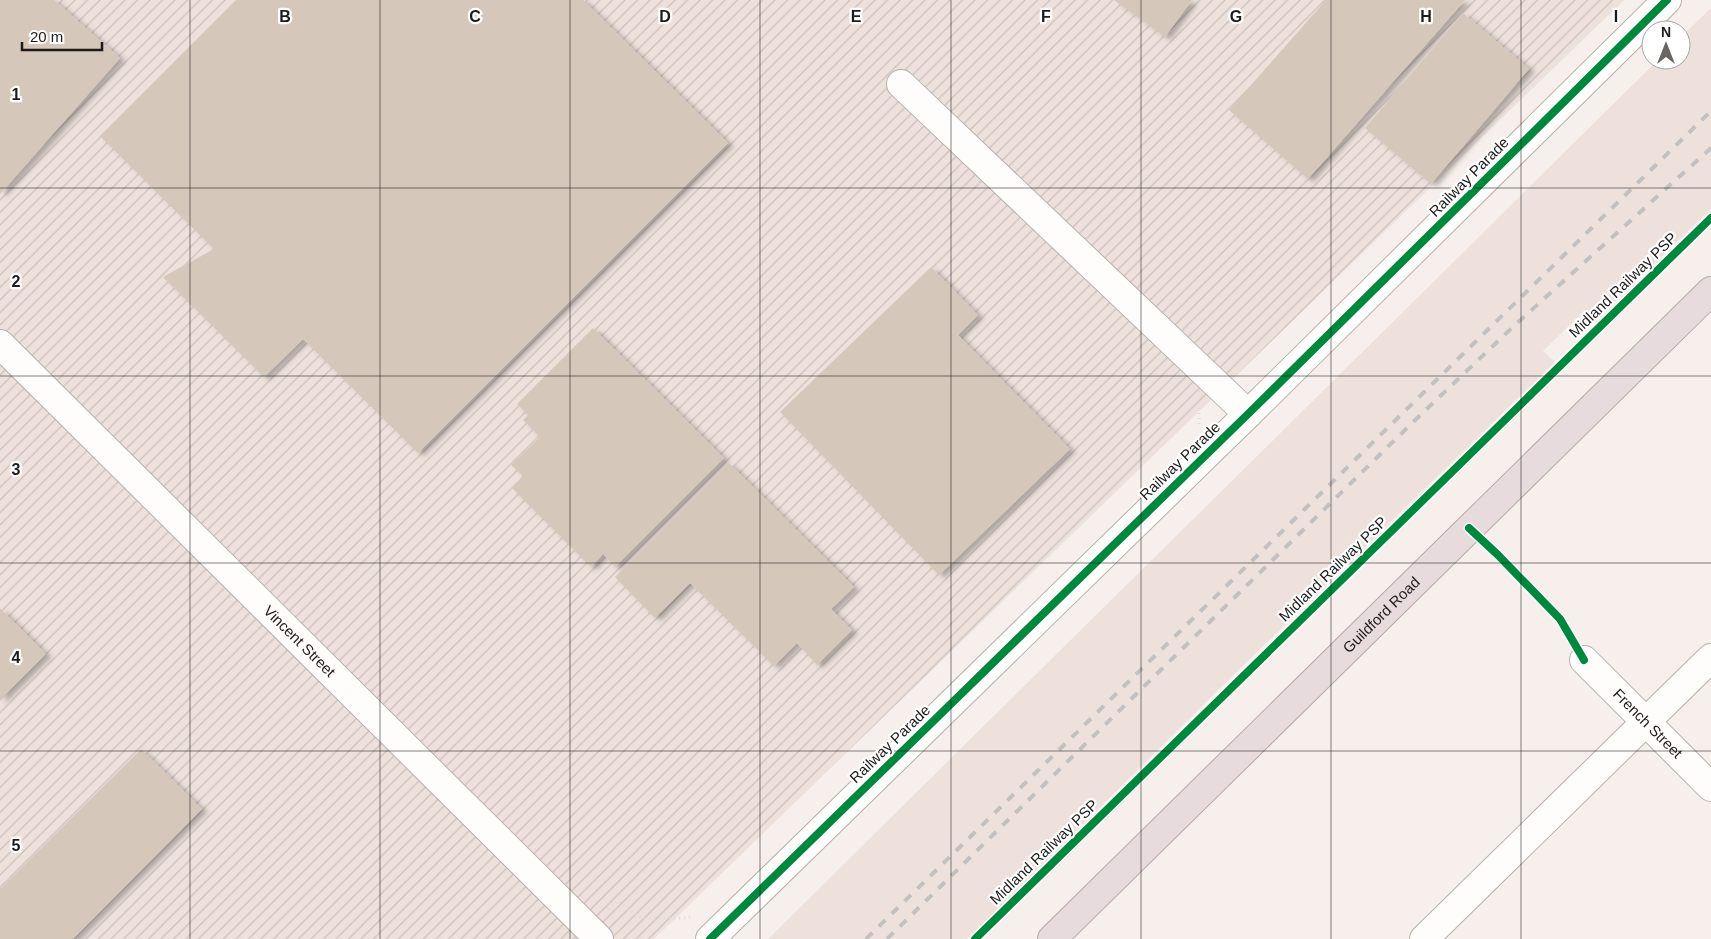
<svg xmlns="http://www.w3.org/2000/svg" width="1711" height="939" viewBox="0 0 1711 939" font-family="Arial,sans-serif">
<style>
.built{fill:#eee1dc}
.industrial{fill:url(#industrial-furrows)}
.building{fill:#d5c7ba;filter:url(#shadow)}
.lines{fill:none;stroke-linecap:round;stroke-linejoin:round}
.minor-casing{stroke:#b5b0ae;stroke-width:30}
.highway-casing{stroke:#b8a8a9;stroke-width:30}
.path{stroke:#dcdbd9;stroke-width:3;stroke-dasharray:1 4;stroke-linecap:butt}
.minor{stroke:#fefdfc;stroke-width:28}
.highway{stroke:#e8dbdd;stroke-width:28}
.rail{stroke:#c2c0c0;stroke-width:4;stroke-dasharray:9 9;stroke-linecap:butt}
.cycleway-casing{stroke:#fff;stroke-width:11}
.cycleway{stroke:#00873e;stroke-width:8}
.grid{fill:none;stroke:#1e1a19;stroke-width:1;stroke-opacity:0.55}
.labels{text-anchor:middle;stroke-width:4.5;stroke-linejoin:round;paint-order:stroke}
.street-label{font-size:15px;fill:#1e1a19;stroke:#fff}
.grid-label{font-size:16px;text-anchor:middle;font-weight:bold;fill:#1e1a19;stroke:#fff;stroke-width:4.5;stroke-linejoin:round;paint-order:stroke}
</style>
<defs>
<pattern id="industrial-furrows" width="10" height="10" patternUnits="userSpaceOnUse" patternTransform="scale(1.25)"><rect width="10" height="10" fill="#eee1dc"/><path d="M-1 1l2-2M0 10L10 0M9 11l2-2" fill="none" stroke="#ccc0bc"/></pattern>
<filter id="shadow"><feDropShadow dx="5.5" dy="3" stdDeviation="2.5" flood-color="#0004"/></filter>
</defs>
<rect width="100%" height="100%" fill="#f6efec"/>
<path class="built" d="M 1711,8 L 1711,209 L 1595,321 L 1584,311 L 1543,351 L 1555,362 L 1215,693 L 967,939 L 768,939 L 1658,60 L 1681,60 L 1681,37 Z"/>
<path class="industrial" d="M 0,0 L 1624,0 L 654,939 L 0,939 Z"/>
<g class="building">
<path d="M 0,0 L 54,0 L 120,58 L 0,194 Z"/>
<path d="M 236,0 L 583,0 L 728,143 L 418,453 L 303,339 L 264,377 L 163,277 L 214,249 L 100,136 Z"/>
<path d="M 1114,0 L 1192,0 L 1165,37 Z"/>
<path d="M 1326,0 L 1465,0 L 1308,179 L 1229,110 Z"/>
<path d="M 1463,13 L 1529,69 L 1431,184 L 1365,128 Z"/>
<path d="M 931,267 L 978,315 L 958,335 L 1070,449 L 939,575 L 780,412 Z"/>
<path d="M 593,328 L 724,458 L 615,567 L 603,554 L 591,567 L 512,488 L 524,477 L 511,465 L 540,437 L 523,420 L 528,415 L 517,404 Z"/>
<path d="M 729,463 L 854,587 L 831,609 L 852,630 L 817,665 L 797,643 L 774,666 L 690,583 L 655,618 L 615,577 Z"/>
<path d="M 0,608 L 46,654 L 0,700 Z"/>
<path d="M 141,749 L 202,809 L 73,939 L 0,939 L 0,889 Z"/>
</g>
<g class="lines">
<g class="minor-casing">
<g id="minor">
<path d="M 901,84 L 1248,414"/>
<path id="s1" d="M 0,344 L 599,939"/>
<path id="s2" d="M 1584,660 L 1711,787"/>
<path d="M 710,939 L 1248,414 L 1667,0"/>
<path d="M 1424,939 L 1711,658"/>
</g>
</g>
<g class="highway-casing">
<g id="highway">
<path id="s3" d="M 1052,939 L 1711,291"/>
</g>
</g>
<g class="path">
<path d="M 1199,424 L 1199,405"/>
<path d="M 608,909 L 618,901 L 642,919 L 688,918 L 692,916"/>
</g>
<use href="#minor" class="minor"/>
<use href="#highway" class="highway"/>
<g class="rail">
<path d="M 866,939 L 1711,111"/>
<path d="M 887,939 L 1412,423 L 1516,324 L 1711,148"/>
</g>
<g class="cycleway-casing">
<g id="cycleway">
<path d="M 1469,528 L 1498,555 L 1560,619 L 1584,660"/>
<path d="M 710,939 L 1248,414 L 1667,0"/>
<path d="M 975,939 L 1711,218"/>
</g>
</g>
<use href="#cycleway" class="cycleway"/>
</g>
<path class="grid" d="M 190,0 L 190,939M 380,0 L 380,939M 570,0 L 570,939M 760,0 L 760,939M 951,0 L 951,939M 1141,0 L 1141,939M 1331,0 L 1331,939M 1521,0 L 1521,939M 0,188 L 1711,188M 0,376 L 1711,376M 0,563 L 1711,563M 0,751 L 1711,751"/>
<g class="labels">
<g class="street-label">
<text transform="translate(1469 177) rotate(-45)" y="5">Railway Parade</text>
<text transform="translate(1623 285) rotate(-44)" y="5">Midland Railway PSP</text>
<text transform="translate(1180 461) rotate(-44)" y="5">Railway Parade</text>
<text transform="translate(1333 569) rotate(-44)" y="5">Midland Railway PSP</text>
<text dy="5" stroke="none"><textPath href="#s3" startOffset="462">Guildford Road</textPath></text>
<text dy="5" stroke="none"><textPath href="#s1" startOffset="422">Vincent Street</textPath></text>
<text dy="5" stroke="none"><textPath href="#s2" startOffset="90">French Street</textPath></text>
<text transform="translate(890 744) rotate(-44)" y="5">Railway Parade</text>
<text transform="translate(1044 852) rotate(-44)" y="5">Midland Railway PSP</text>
</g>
</g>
<g class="grid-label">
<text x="285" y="22">B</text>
<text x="475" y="22">C</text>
<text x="665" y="22">D</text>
<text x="856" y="22">E</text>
<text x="1046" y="22">F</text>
<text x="1236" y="22">G</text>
<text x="1426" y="22">H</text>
<text x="1616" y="22">I</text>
<text x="16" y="100">1</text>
<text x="16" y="287">2</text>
<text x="16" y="475">3</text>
<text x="16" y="663">4</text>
<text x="16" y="851">5</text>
</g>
<g transform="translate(1666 45)"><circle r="24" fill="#ffffff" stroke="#a5a3a3"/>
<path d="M0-4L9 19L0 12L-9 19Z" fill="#6a6563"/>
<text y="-8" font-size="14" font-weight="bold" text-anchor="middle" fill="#1e1a19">N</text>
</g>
<path d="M22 42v8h80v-8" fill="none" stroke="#1e1a19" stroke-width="2.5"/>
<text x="30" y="42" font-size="15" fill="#1e1a19" stroke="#ffffff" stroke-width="4" paint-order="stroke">20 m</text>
</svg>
